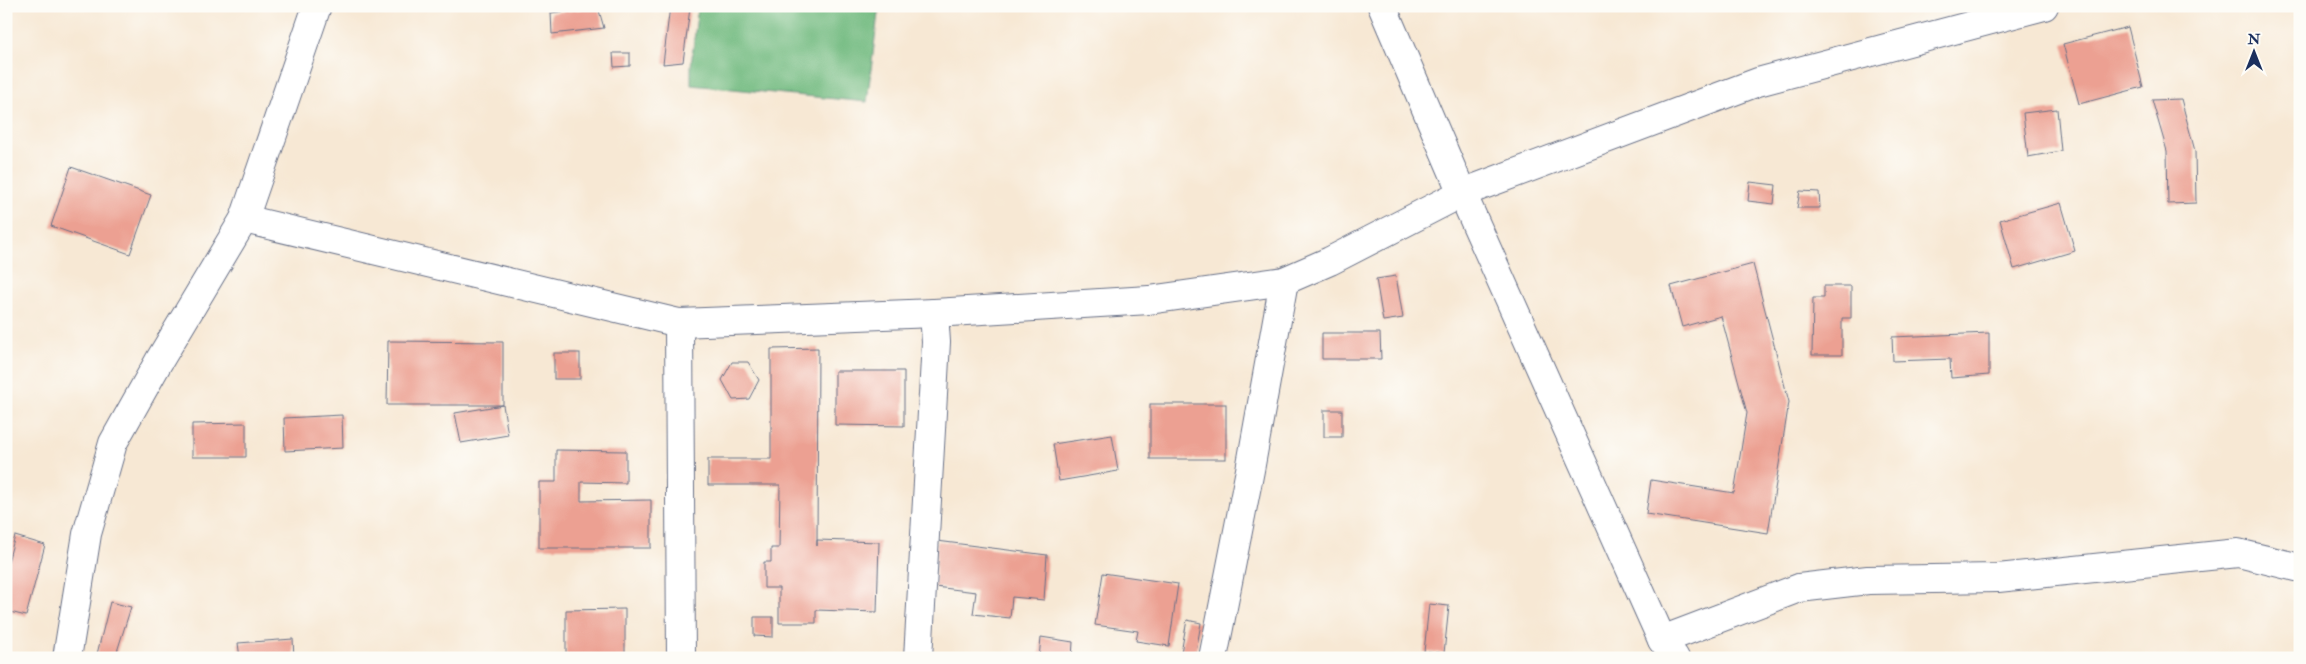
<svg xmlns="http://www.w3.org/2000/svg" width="2306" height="664" viewBox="0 0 2306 664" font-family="'IM FELL Double Pica',serif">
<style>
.forest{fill:#74bc82;stroke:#487670}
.building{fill:#eca092}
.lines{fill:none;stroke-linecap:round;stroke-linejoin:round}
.minor-casing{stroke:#687087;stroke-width:30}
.minor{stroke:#fff;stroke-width:28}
</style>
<rect width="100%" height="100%" fill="#fdfcf7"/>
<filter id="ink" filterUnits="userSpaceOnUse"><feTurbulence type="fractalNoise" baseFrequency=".02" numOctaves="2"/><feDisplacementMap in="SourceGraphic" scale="10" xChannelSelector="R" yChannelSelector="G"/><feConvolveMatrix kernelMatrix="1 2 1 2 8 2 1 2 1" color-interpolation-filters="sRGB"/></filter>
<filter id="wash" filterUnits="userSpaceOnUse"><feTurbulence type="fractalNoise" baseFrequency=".0096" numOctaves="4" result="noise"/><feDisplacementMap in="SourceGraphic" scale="20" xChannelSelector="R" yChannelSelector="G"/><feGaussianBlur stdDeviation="1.12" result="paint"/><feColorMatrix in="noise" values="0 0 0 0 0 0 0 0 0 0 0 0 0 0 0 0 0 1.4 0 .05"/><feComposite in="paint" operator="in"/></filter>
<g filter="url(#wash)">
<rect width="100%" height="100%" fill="#f7e8d4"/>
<path class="forest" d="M 698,6 L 879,6 L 867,102 L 691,85 L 691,66 Z"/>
<g id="blocks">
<g class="building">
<path d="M 670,6 L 690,8 L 683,62 L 663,64 Z"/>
<path d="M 598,7 L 604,28 L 552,34 L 551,13 Z"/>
<path d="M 2128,27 L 2143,87 L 2079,104 L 2063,44 Z"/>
<path d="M 613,53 L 630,53 L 630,66 L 614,67 Z"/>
<path d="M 2181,99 L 2195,151 L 2196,203 L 2168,204 L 2167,151 L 2152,100 Z"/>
<path d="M 2057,109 L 2061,151 L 2028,157 L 2023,113 Z"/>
<path d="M 71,167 L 151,195 L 130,254 L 51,226 Z"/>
<path d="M 1750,182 L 1776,185 L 1774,204 L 1748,201 Z"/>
<path d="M 1800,191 L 1819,192 L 1820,208 L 1797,208 Z"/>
<path d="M 2061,203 L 2075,251 L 2014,269 L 2000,220 Z"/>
<path d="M 1753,264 L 1789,402 L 1768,533 L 1646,514 L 1651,480 L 1734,493 L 1747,413 L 1721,316 L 1682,327 L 1671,286 Z"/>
<path d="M 1396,276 L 1403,318 L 1383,321 L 1376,279 Z"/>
<path d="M 1824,286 L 1851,286 L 1851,318 L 1842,318 L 1842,355 L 1812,355 L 1813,298 L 1824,298 Z"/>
<path d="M 1322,333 L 1380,333 L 1381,359 L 1322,359 Z"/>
<path d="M 1989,333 L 1989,375 L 1951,378 L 1950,359 L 1893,361 L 1892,337 Z"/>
<path d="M 388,341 L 503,342 L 503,405 L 508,435 L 461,443 L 455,413 L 503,405 L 387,405 Z"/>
<path d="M 818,348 L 817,546 L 817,540 L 879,542 L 877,612 L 816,610 L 816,623 L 779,623 L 779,588 L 764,588 L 764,562 L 771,562 L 771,548 L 779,548 L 780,485 L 708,485 L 708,459 L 771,459 L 771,349 Z"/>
<rect x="554" y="353" width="26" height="26"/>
<path d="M 732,362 L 748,362 L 759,380 L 749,399 L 733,400 L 722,380 Z"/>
<path d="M 835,371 L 904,371 L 904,426 L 835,425 Z"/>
<rect x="1150" y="404" width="76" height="55"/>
<rect x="1324" y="410" width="18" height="27"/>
<path d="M 342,415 L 343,448 L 285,451 L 284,418 Z"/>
<path d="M 246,423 L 246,457 L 192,457 L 192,424 Z"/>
<path d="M 1112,435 L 1118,471 L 1059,481 L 1053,444 Z"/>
<path d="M 556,450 L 626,451 L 626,483 L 581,482 L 581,501 L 651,500 L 651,548 L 539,548 L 539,482 L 556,482 Z"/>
<path d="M 15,536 L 45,545 L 26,616 L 6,611 L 6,569 Z"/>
<path d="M 937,541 L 1047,555 L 1044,600 L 1012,597 L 1010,618 L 973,614 L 976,592 L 935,587 Z"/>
<path d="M 1103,573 L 1178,584 L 1169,646 L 1136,641 L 1138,631 L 1095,625 Z"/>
<path d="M 110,602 L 131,607 L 115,658 L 96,658 Z"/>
<path d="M 1429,604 L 1449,606 L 1444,653 L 1424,652 Z"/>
<path d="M 625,609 L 625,658 L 566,658 L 566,610 Z"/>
<path d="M 754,617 L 773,617 L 773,637 L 754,636 Z"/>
<path d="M 1187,620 L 1201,623 L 1195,658 L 1180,658 Z"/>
<path d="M 1041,637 L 1073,642 L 1072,658 L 1039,658 Z"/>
<path d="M 293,639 L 294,658 L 240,658 L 238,643 Z"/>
</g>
</g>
</g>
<g filter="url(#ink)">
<use href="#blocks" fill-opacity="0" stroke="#687087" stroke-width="1"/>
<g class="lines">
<g class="minor-casing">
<g id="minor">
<path d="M 1382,6 L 1462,193 L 1662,640 L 1675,658"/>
<path d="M 244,219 L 679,323 L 934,313 L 1149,300 L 1284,281 L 1330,261 L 1462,193 L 1758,82 L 2044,6"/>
<path d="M 679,323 L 681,658"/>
<path d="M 1662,640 L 1799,588 L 1868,580 L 1998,578 L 2238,553 L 2300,568"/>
<path d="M 67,658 L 87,534 L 113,443 L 159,361 L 244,219 L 317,6"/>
<path d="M 918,658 L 936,342 L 934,313"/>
<path d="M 1213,658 L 1250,470 L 1284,281"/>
</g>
</g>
<use href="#minor" class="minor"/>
</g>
</g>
<rect width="2306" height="664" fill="none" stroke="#fdfcf7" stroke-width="25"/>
<g transform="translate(2254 52)" stroke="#fdfcf7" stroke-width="4" paint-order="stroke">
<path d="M0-4L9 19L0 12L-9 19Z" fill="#1b2f5e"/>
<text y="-8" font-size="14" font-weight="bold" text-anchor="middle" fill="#1b2f5e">N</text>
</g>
</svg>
